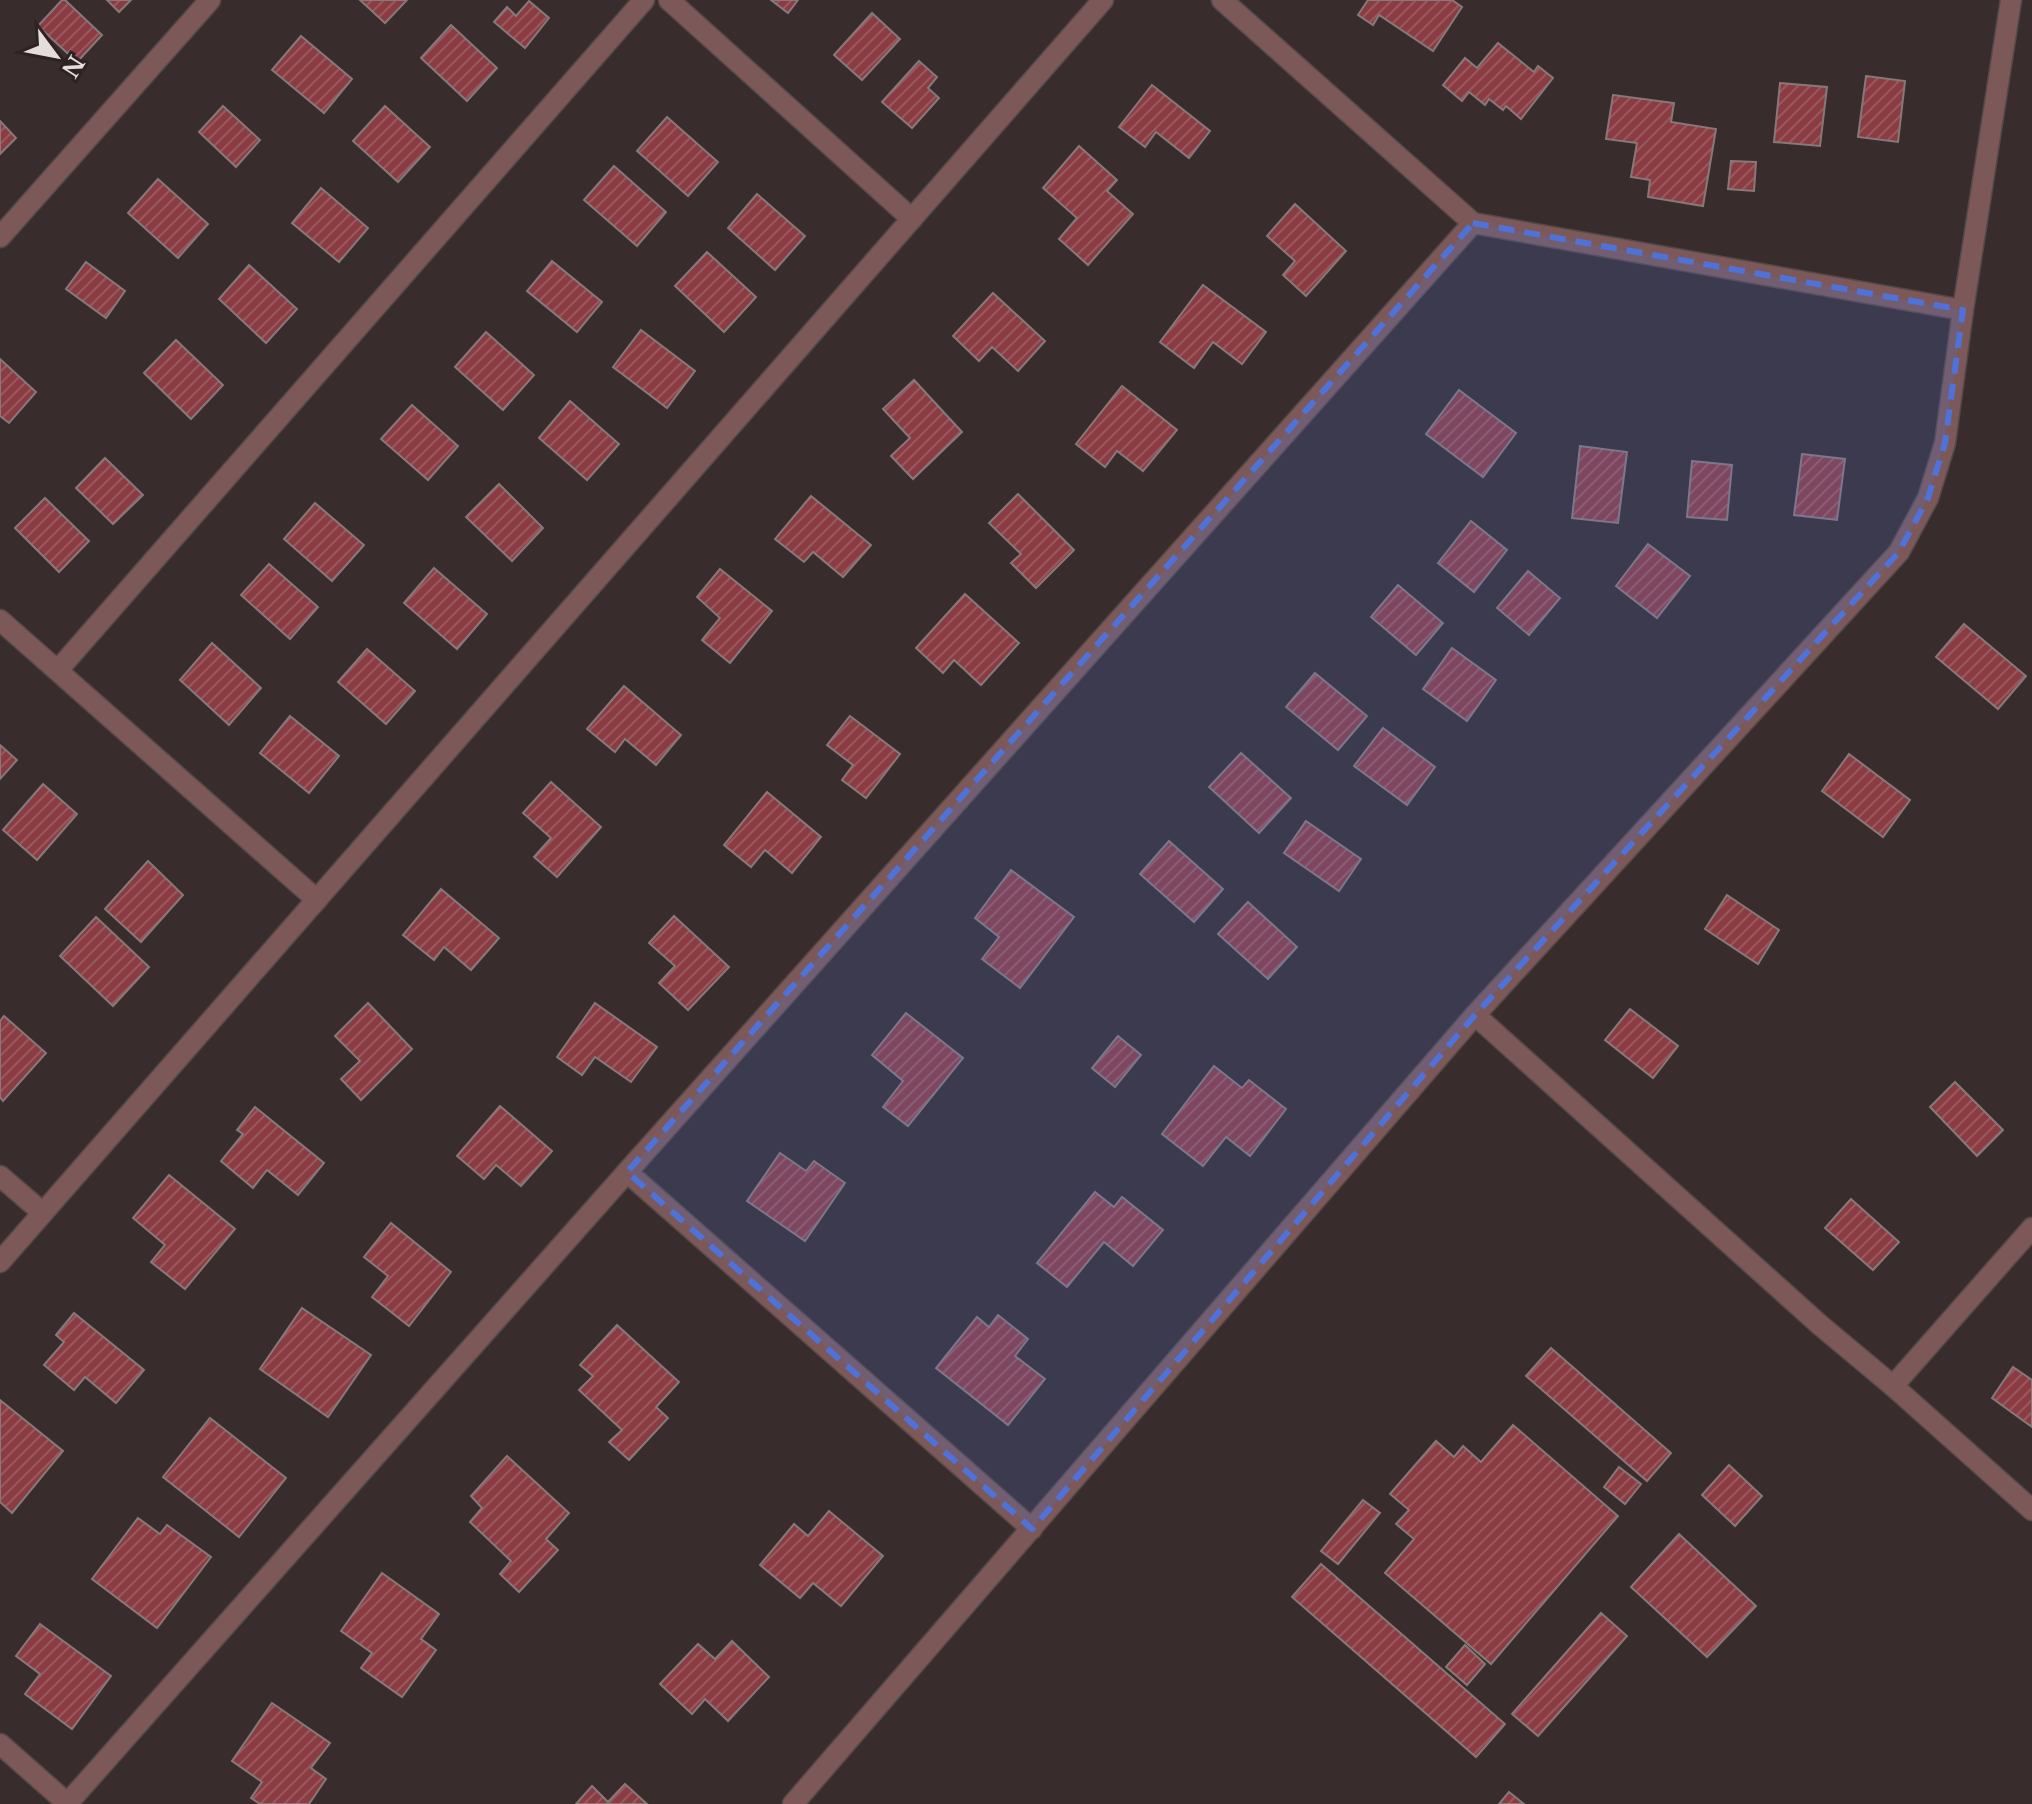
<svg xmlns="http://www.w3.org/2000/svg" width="2032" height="1804" viewBox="0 0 2032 1804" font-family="'Libre Baskerville',serif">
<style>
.building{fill:url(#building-hatch);stroke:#877979;stroke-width:2}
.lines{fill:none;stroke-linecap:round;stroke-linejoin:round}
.minor-casing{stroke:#544848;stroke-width:23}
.minor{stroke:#7c5858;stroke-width:20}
.marked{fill:#4f72d9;fill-opacity:0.2;stroke:#4f72d9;stroke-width:6;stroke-dasharray:16 10;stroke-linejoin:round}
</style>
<defs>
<pattern id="building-hatch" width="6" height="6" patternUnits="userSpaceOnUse" patternTransform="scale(2)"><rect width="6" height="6" fill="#8a3c42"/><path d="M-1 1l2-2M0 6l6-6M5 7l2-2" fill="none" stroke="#9a585d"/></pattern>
</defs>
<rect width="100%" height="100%" fill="#382c2c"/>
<g class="building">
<path d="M 62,0 L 65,0 L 102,35 L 77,62 L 38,26 Z"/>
<path d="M 107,0 L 131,0 L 119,12 Z"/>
<path d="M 360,0 L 407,0 L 385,23 Z"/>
<path d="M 771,0 L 798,0 L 788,13 Z"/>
<path d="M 1368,0 L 1452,0 L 1462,7 L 1433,51 L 1379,15 L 1373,25 L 1358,15 Z"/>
<path d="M 529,1 L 549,18 L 525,48 L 494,22 L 507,7 L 516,16 Z"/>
<path d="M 872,13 L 900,39 L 862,80 L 834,55 Z"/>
<path d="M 451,25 L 497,68 L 467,101 L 421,58 Z"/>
<path d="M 301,36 L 352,79 L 324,113 L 272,70 Z"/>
<path d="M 1498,43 L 1534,72 L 1538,66 L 1553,78 L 1521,119 L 1506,106 L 1503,110 L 1489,99 L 1485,105 L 1469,92 L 1462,101 L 1443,85 L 1465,58 L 1477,68 Z"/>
<path d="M 919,61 L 937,77 L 928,88 L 939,98 L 912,128 L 882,102 Z"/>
<path d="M 1866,76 L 1905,81 L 1898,142 L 1858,137 Z"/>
<path d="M 1780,83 L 1827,87 L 1820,146 L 1774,142 Z"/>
<path d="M 1152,85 L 1210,131 L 1189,158 L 1156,132 L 1145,147 L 1119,127 Z"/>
<path d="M 1613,95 L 1674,103 L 1671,122 L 1716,129 L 1703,206 L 1648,197 L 1650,180 L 1631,177 L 1637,143 L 1606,139 Z"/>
<path d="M 223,106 L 260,140 L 236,167 L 199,132 Z"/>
<path d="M 385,106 L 430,147 L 398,182 L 353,141 Z"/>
<path d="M 667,117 L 718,162 L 688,196 L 637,151 Z"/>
<path d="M 0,121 L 16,138 L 0,154 Z"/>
<path d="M 1079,146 L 1117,180 L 1107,191 L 1133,214 L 1088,265 L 1059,239 L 1077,218 L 1043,188 Z"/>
<path d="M 1731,161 L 1756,162 L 1754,191 L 1728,189 Z"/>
<path d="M 614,166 L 666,212 L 637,246 L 584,200 Z"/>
<path d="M 158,179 L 208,224 L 178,258 L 128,213 Z"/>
<path d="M 321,188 L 368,228 L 339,262 L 292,223 Z"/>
<path d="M 757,194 L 805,236 L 775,270 L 728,228 Z"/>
<path d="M 1295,204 L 1346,251 L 1306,296 L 1283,275 L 1295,261 L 1267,236 Z"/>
<path d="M 707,252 L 756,297 L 724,332 L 675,286 Z"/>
<path d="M 552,261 L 602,302 L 577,332 L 527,291 Z"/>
<path d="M 86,262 L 125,291 L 106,318 L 66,289 Z"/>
<path d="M 249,265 L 297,309 L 266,343 L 219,299 Z"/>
<path d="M 1203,285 L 1266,332 L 1242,364 L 1213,342 L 1194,368 L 1160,342 Z"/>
<path d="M 993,293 L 1045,341 L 1018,371 L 992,347 L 979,361 L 953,336 Z"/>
<path d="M 641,330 L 695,371 L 667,408 L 613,367 Z"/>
<path d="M 486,332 L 534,375 L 503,410 L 455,367 Z"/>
<path d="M 176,340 L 223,385 L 191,419 L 144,373 Z"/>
<path d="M 0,359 L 36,392 L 9,423 L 0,416 Z"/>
<path d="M 914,380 L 962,432 L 913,479 L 891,456 L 910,438 L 883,409 Z"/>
<path d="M 1122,386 L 1177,430 L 1143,471 L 1117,451 L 1105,467 L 1076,444 Z"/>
<path d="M 1459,390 L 1516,433 L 1483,477 L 1426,434 Z"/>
<path d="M 570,401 L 619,444 L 587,480 L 539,438 Z"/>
<path d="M 412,405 L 458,446 L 428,480 L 381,439 Z"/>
<path d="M 1580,446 L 1627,452 L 1618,523 L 1572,518 Z"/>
<path d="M 1802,454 L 1845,459 L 1837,520 L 1794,515 Z"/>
<path d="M 105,458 L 143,495 L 113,524 L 76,488 Z"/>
<path d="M 1692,461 L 1732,465 L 1727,520 L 1687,517 Z"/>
<path d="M 499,484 L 543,528 L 512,561 L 466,517 Z"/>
<path d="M 1018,494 L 1074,550 L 1036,588 L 1011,563 L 1021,554 L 989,523 Z"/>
<path d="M 811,496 L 871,545 L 843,577 L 813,552 L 804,562 L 775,539 Z"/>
<path d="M 45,498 L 89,541 L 59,572 L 15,528 Z"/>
<path d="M 315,503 L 364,545 L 332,581 L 284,539 Z"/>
<path d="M 1471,521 L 1507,550 L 1474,592 L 1438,563 Z"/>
<path d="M 1648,544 L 1690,576 L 1657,618 L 1616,586 Z"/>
<path d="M 269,564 L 318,607 L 290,639 L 241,595 Z"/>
<path d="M 434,568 L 487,614 L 457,649 L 404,603 Z"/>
<path d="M 720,569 L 772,611 L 730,663 L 702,640 L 720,618 L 697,597 Z"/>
<path d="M 1528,571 L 1560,598 L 1529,635 L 1497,608 Z"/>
<path d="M 1398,585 L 1443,623 L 1416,655 L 1371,617 Z"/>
<path d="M 965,594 L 1019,643 L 981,685 L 954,660 L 943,673 L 916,648 Z"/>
<path d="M 1964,624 L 2026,676 L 1998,709 L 1936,657 Z"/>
<path d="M 212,643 L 261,688 L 229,725 L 180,680 Z"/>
<path d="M 1452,648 L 1496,680 L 1467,721 L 1423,689 Z"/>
<path d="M 367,649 L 415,691 L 386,724 L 338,682 Z"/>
<path d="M 1315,673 L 1367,716 L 1338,750 L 1286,707 Z"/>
<path d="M 624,686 L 681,735 L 656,765 L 625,739 L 615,752 L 587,729 Z"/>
<path d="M 290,716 L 339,756 L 309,793 L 260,753 Z"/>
<path d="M 850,716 L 900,754 L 866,798 L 842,780 L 853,765 L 827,745 Z"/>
<path d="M 1383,728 L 1435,767 L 1407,805 L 1354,766 Z"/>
<path d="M 0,745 L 17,760 L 0,779 Z"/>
<path d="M 1241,753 L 1291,798 L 1259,833 L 1209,787 Z"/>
<path d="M 1849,754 L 1910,800 L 1883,837 L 1822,791 Z"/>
<path d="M 551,782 L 601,827 L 557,877 L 534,857 L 551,838 L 523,813 Z"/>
<path d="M 43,784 L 77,814 L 37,860 L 3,830 Z"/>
<path d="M 767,792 L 821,837 L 792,873 L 765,850 L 751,867 L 724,845 Z"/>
<path d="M 1306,821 L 1361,859 L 1339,891 L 1284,853 Z"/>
<path d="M 1169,841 L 1223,889 L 1194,922 L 1140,874 Z"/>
<path d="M 148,861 L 183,895 L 141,942 L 105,909 Z"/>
<path d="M 1011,870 L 1074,917 L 1020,988 L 982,959 L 999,937 L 975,918 Z"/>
<path d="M 441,889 L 499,938 L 471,970 L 444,947 L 434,960 L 403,935 Z"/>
<path d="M 1727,895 L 1779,930 L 1758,964 L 1705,929 Z"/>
<path d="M 1248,902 L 1297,947 L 1268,979 L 1218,934 Z"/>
<path d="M 674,916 L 729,967 L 688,1010 L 659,983 L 675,966 L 649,943 Z"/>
<path d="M 96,917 L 149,967 L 113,1006 L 60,956 Z"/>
<path d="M 368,1003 L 412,1049 L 361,1100 L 341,1079 L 360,1061 L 335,1036 Z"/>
<path d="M 595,1003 L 657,1047 L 631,1082 L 595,1057 L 582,1075 L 557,1057 Z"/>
<path d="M 1630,1009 L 1678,1046 L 1653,1078 L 1605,1040 Z"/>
<path d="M 906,1013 L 963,1058 L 908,1126 L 883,1107 L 903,1081 L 872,1055 Z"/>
<path d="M 4,1016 L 46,1053 L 3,1101 L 0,1097 L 0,1021 Z"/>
<path d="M 1118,1036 L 1141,1055 L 1115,1087 L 1092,1068 Z"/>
<path d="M 1214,1066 L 1242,1088 L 1249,1080 L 1286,1109 L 1250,1156 L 1226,1137 L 1203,1166 L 1162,1134 Z"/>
<path d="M 1955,1082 L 2003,1130 L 1977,1156 L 1930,1107 Z"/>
<path d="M 500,1106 L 552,1151 L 521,1186 L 496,1165 L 484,1179 L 457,1156 Z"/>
<path d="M 255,1107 L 324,1163 L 298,1195 L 267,1170 L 253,1188 L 221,1161 L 243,1134 L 237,1130 Z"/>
<path d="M 780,1153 L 806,1171 L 814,1161 L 845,1183 L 805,1241 L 747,1201 Z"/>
<path d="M 169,1175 L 235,1229 L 185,1289 L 151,1262 L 165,1245 L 133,1218 Z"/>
<path d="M 1095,1192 L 1114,1207 L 1122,1197 L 1163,1230 L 1133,1266 L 1104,1242 L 1067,1287 L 1037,1263 Z"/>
<path d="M 1851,1199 L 1899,1242 L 1873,1270 L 1825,1228 Z"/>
<path d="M 391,1223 L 451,1272 L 409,1326 L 372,1297 L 388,1276 L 364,1257 Z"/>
<path d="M 302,1308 L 371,1355 L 328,1417 L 260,1369 Z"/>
<path d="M 74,1313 L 144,1370 L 116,1403 L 85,1377 L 74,1390 L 44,1365 L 64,1342 L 56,1335 Z"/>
<path d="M 998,1315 L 1028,1339 L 1015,1356 L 1045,1379 L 1008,1425 L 936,1368 L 977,1317 L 989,1327 Z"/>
<path d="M 617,1325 L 679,1382 L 656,1407 L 668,1418 L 629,1460 L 609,1442 L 622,1430 L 579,1390 L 593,1376 L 580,1365 Z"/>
<path d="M 1551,1348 L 1671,1453 L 1647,1481 L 1526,1376 Z"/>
<path d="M 2013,1367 L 2032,1380 L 2032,1427 L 1992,1398 Z"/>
<path d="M 0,1400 L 63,1451 L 12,1513 L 0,1502 Z"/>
<path d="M 210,1418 L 286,1478 L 239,1537 L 163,1477 Z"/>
<path d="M 1513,1425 L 1618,1516 L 1491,1664 L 1385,1573 L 1414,1539 L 1396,1524 L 1409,1510 L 1390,1494 L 1436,1441 L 1454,1457 L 1463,1446 L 1481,1462 Z"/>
<path d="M 507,1456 L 569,1513 L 546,1539 L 558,1550 L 519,1592 L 500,1574 L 511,1561 L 470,1522 L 482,1508 L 471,1496 Z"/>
<path d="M 1729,1465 L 1762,1496 L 1735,1526 L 1702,1495 Z"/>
<path d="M 1619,1467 L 1641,1484 L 1625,1504 L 1604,1487 Z"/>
<path d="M 1363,1500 L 1380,1513 L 1338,1564 L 1321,1551 Z"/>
<path d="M 829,1511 L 883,1556 L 841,1606 L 813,1583 L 800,1598 L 760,1565 L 794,1524 L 808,1536 Z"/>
<path d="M 138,1518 L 160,1534 L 167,1525 L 211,1557 L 157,1628 L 92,1579 Z"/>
<path d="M 1679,1534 L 1756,1606 L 1707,1657 L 1631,1587 Z"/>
<path d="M 1321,1564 L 1505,1724 L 1476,1757 L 1292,1597 Z"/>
<path d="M 382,1573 L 439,1614 L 421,1639 L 436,1650 L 402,1697 L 361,1668 L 372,1653 L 341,1631 Z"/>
<path d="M 1601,1613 L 1627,1636 L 1538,1736 L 1512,1714 Z"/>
<path d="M 40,1624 L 111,1676 L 72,1729 L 25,1694 L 40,1674 L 16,1656 Z"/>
<path d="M 732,1641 L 769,1677 L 728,1721 L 705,1699 L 692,1714 L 660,1684 L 698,1644 L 715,1659 Z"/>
<path d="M 1465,1645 L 1485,1664 L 1467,1685 L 1446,1667 Z"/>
<path d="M 272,1703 L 330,1743 L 311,1768 L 326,1779 L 309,1804 L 260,1804 L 251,1798 L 262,1782 L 232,1761 Z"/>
<path d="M 625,1784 L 647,1804 L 576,1804 L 592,1786 L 608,1802 Z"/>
<path d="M 1509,1792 L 1524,1804 L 1499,1804 Z"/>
</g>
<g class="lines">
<g class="minor-casing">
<g id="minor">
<path d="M 669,0 L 912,219"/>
<path d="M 1222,0 L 1473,223"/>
<path d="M 0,237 L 210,0"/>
<path d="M 0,620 L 317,900"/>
<path d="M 58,670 L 644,0"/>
<path d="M 1475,1015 L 1820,1325 L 1893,1386 L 2032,1510"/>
<path d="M 627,1172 L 1032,1529"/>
<path d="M 0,1176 L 43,1213"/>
<path d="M 0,1262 L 1103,0"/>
<path d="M 1893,1386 L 2032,1228"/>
<path d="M 0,1744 L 67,1803"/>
<path d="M 67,1804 L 627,1172 L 1473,223 L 1963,310"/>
<path d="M 793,1804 L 1475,1015 L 1899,552 L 1928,498 L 1945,443 L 1963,310 L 2011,0"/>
</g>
</g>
<use href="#minor" class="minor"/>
</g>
<path class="marked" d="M 1473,223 L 1963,310 L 1945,443 L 1928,498 L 1899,552 L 1475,1015 L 1032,1529 L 627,1172 Z"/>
<g transform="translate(56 56) rotate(122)" stroke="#2e2222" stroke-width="6" paint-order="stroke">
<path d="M0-6L14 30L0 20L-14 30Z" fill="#e5dddd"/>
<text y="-12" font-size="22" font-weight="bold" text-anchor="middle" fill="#e5dddd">N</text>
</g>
</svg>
